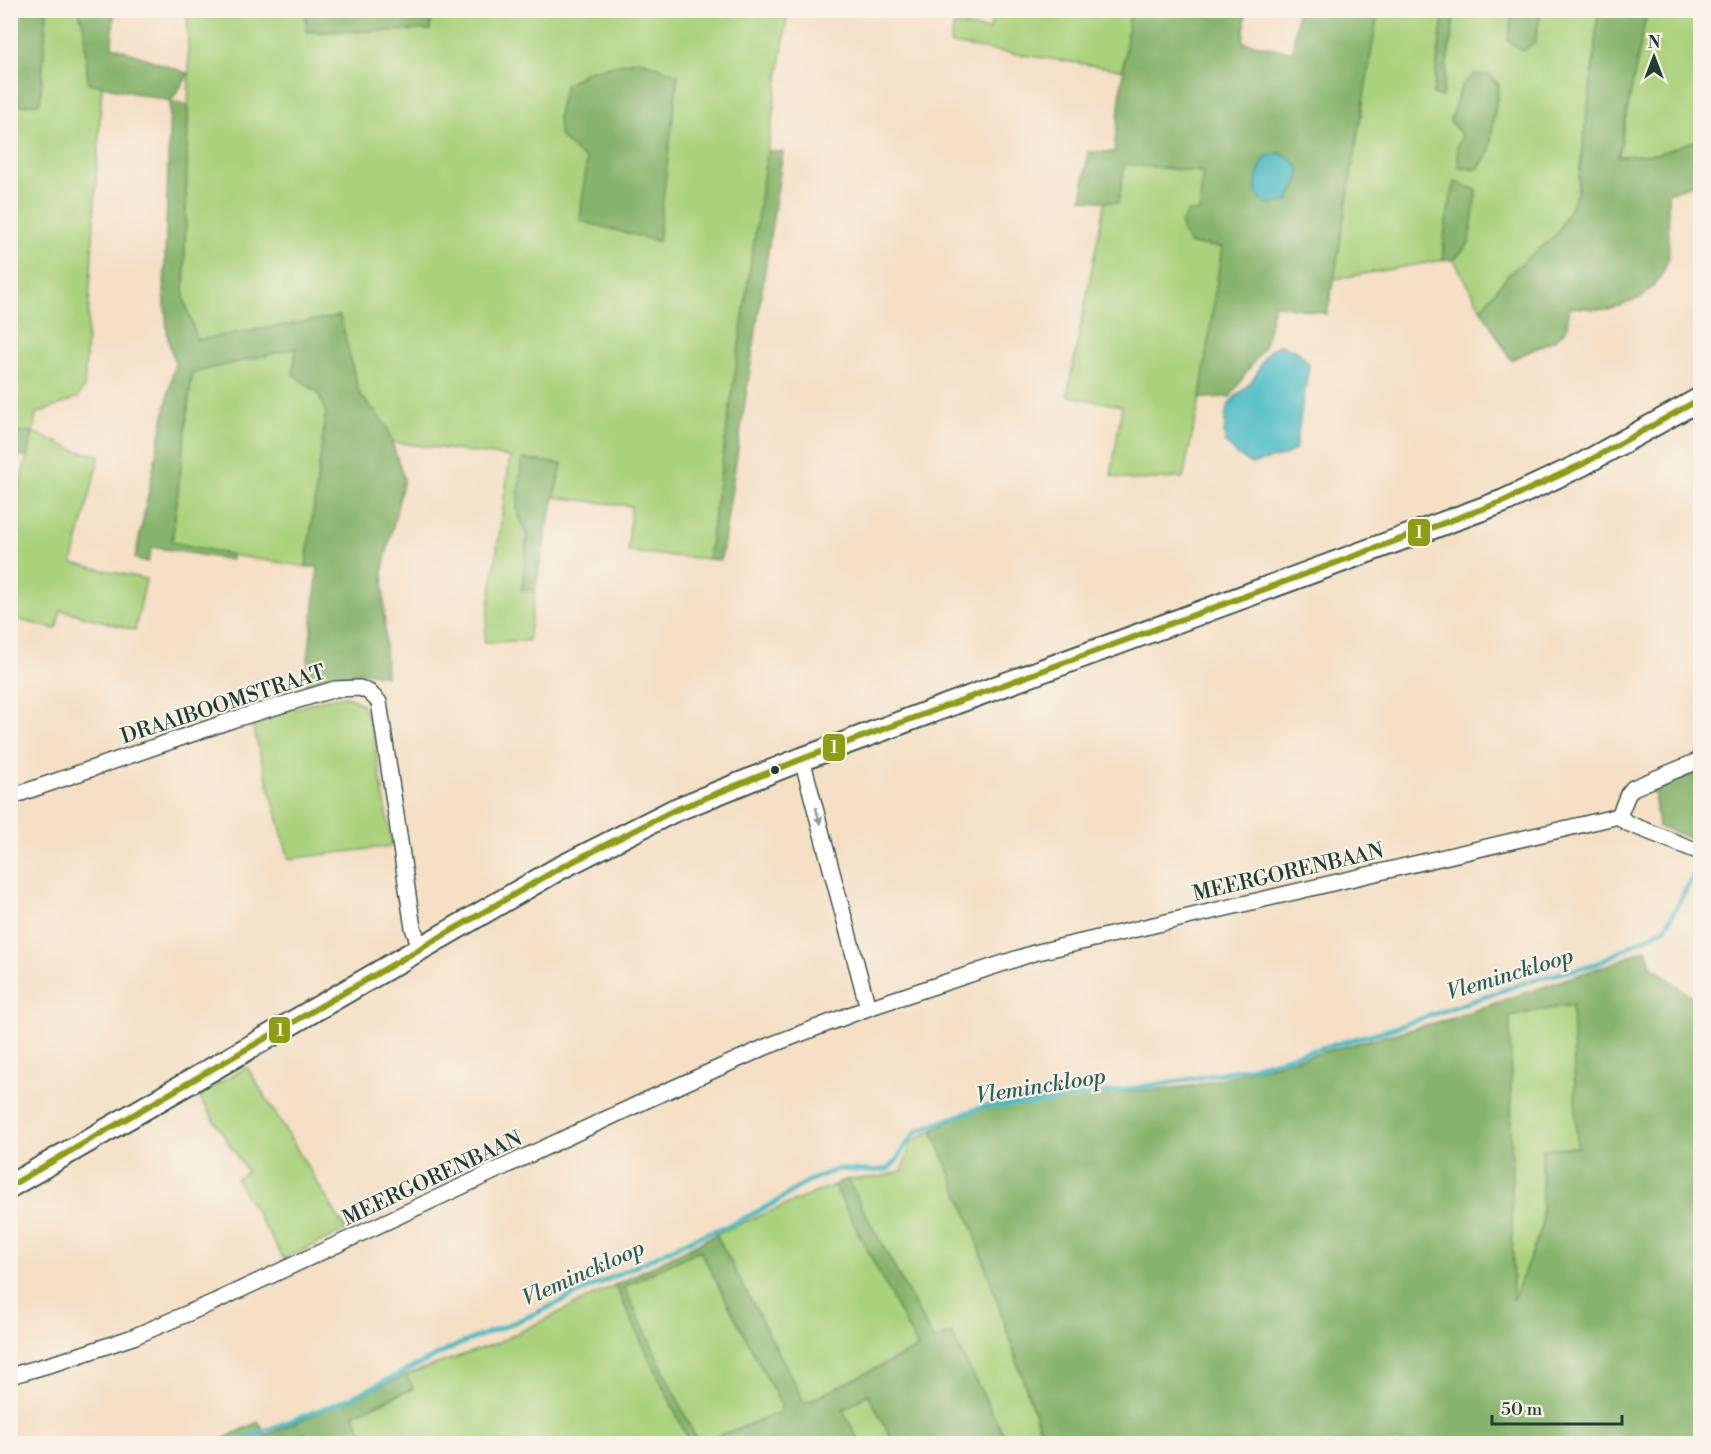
<svg xmlns="http://www.w3.org/2000/svg" width="1711" height="1454" viewBox="0 0 1711 1454" font-family="'Libre Bodoni',serif">
<style>
.green{fill:#aad27c;stroke:#648858;stroke-width:1.5;fill-rule:evenodd}
.forest{fill:#87b46c;stroke:#537850;stroke-width:1.5;fill-rule:evenodd}
.water{fill:#4ebcc5;stroke:#367c7c;stroke-width:1.5}
.lines{fill:none;stroke-linecap:round;stroke-linejoin:round}
.stream{stroke:#4ebcc5;stroke-width:5}
.street-casing{stroke:#3f554a;stroke-width:18}
.secondary-casing{stroke:#3f554a;stroke-width:26}
.street{stroke:#fff;stroke-width:15}
.secondary{stroke:#fff;stroke-width:22}
.bus-1-casing{stroke:#f7f3e8;stroke-width:10}
.bus-1{stroke:#8d9e12;stroke-width:6}
.oneway{fill:#8f9e9a}
.bus-dot{fill:#1f3d34;stroke:#f7f3e8;stroke-width:2}
.labels{text-anchor:middle;stroke-width:4.5;stroke-linejoin:round;paint-order:stroke}
.street-label{font-size:21px;fill:#1f3d34;stroke:#f7f3e8}
.water-label{font-size:22px;font-style:italic;fill:#2b5d58;stroke:#f7f3e8}
.line-badge{stroke:#f7f3e8;stroke-width:2}
.badge-label{font-size:16px;text-anchor:middle;font-weight:bold;fill:#fff}
</style>
<rect width="100%" height="100%" fill="#f7f3e8"/>
<filter id="ink" filterUnits="userSpaceOnUse"><feTurbulence type="fractalNoise" baseFrequency=".0167" numOctaves="2"/><feDisplacementMap in="SourceGraphic" scale="12" xChannelSelector="R" yChannelSelector="G"/><feConvolveMatrix kernelMatrix="1 2 1 2 8 2 1 2 1" color-interpolation-filters="sRGB"/></filter>
<filter id="wash" filterUnits="userSpaceOnUse"><feTurbulence type="fractalNoise" baseFrequency=".008" numOctaves="4" result="noise"/><feDisplacementMap in="SourceGraphic" scale="24" xChannelSelector="R" yChannelSelector="G"/><feGaussianBlur stdDeviation="1.35" result="paint"/><feColorMatrix in="noise" values="0 0 0 0 0 0 0 0 0 0 0 0 0 0 0 0 0 1.4 0 .05"/><feComposite in="paint" operator="in"/></filter>
<g filter="url(#wash)">
<rect width="100%" height="100%" fill="#f5dfc5"/>
<g class="green">
<path d="M 213,10 L 306,11 L 307,32 L 430,30 L 432,10 L 788,11 L 708,559 L 628,552 L 631,506 L 554,497 L 562,464 L 517,510 L 527,537 L 522,589 L 535,591 L 528,641 L 484,642 L 510,457 L 392,442 L 387,427 L 359,393 L 339,316 L 197,340 L 184,298 L 189,74 L 187,12 Z"/>
<path d="M 47,11 L 79,11 L 84,28 L 88,82 L 102,85 L 84,388 L 77,398 L 36,414 L 33,432 L 76,451 L 100,455 L 72,563 L 146,579 L 135,630 L 61,610 L 56,629 L 11,618 L 11,518 L 33,433 L 11,432 L 11,106 L 40,103 Z"/>
<path d="M 993,11 L 1130,11 L 1123,70 L 950,44 L 954,25 L 990,30 Z"/>
<path d="M 1378,11 L 1444,11 L 1433,94 L 1442,97 L 1455,11 L 1513,11 L 1508,41 L 1535,42 L 1541,11 L 1598,11 L 1595,50 L 1577,194 L 1556,235 L 1509,274 L 1481,309 L 1454,260 L 1469,243 L 1443,245 L 1443,260 L 1334,279 ZM 1489,75 L 1499,85 L 1489,153 L 1462,136 L 1450,120 Z"/>
<path d="M 1647,11 L 1700,11 L 1700,139 L 1657,154 L 1618,157 Z"/>
<path d="M 1125,164 L 1203,172 L 1199,212 L 1190,244 L 1222,247 L 1200,398 L 1183,478 L 1131,480 L 1111,476 L 1122,406 L 1067,396 L 1105,201 L 1118,202 Z"/>
<path d="M 297,347 L 293,374 L 319,394 L 326,413 L 306,567 L 232,555 L 172,542 L 192,373 Z"/>
<path d="M 345,696 L 362,704 L 372,727 L 392,846 L 289,859 L 251,721 L 323,700 Z"/>
<path d="M 1572,1005 L 1577,1147 L 1542,1149 L 1542,1227 L 1513,1302 L 1510,1015 Z"/>
<path d="M 247,1067 L 346,1230 L 284,1259 L 236,1179 L 247,1172 L 198,1095 Z"/>
<path d="M 932,1130 L 972,1226 L 1044,1443 L 1008,1443 L 951,1333 L 934,1341 L 847,1180 L 880,1177 L 902,1171 L 911,1142 Z"/>
<path d="M 834,1185 L 918,1348 L 805,1404 L 716,1234 Z"/>
<path d="M 700,1250 L 782,1407 L 777,1414 L 698,1443 L 623,1286 Z"/>
<path d="M 615,1285 L 690,1443 L 368,1443 L 354,1414 L 413,1389 L 406,1375 L 497,1343 Z"/>
<path d="M 868,1394 L 894,1443 L 860,1443 L 843,1410 Z"/>
</g>
<g class="forest">
<path d="M 14,10 L 47,11 L 40,103 L 11,106 Z"/>
<path d="M 79,11 L 114,11 L 112,46 L 189,74 L 171,101 L 188,105 L 184,298 L 197,340 L 340,316 L 359,393 L 387,427 L 404,479 L 383,568 L 386,676 L 364,672 L 305,689 L 318,567 L 306,567 L 326,413 L 319,394 L 293,374 L 296,348 L 192,373 L 172,542 L 232,555 L 231,560 L 152,547 L 148,562 L 135,559 L 175,362 L 168,340 L 164,294 L 170,101 L 88,83 L 84,28 Z"/>
<path d="M 306,11 L 306,10 L 432,11 L 430,30 L 306,32 Z"/>
<path d="M 1130,11 L 1246,11 L 1243,42 L 1293,52 L 1297,11 L 1378,11 L 1334,279 L 1327,314 L 1274,304 L 1265,345 L 1230,397 L 1200,398 L 1222,247 L 1190,244 L 1183,234 L 1181,223 L 1188,211 L 1199,212 L 1203,172 L 1125,164 L 1118,203 L 1082,199 L 1088,152 L 1114,152 Z"/>
<path d="M 1444,11 L 1455,11 L 1442,97 L 1433,94 Z"/>
<path d="M 1513,11 L 1541,11 L 1535,42 L 1523,51 L 1508,41 Z"/>
<path d="M 1598,11 L 1647,11 L 1618,156 L 1657,154 L 1700,139 L 1700,180 L 1697,183 L 1668,193 L 1669,258 L 1660,278 L 1642,297 L 1609,310 L 1570,307 L 1566,330 L 1554,340 L 1511,360 L 1481,309 L 1509,274 L 1556,235 L 1577,194 L 1595,50 Z"/>
<path d="M 639,60 L 678,75 L 658,241 L 580,221 L 587,159 L 577,153 L 559,135 L 558,115 L 565,85 L 588,71 Z"/>
<path d="M 1474,74 L 1489,75 L 1498,85 L 1489,153 L 1478,169 L 1459,168 L 1457,146 L 1462,136 L 1450,120 L 1462,85 Z"/>
<path d="M 767,151 L 783,152 L 721,560 L 708,559 Z"/>
<path d="M 1455,182 L 1477,190 L 1469,243 L 1454,260 L 1443,260 C 1443,234 1448,207 1455,182 Z"/>
<path d="M 11,432 L 33,432 L 27,456 L 11,455 Z"/>
<path d="M 522,459 L 562,464 L 546,532 L 535,591 L 522,590 L 527,537 L 517,510 Z"/>
<path d="M 1700,771 L 1700,841 L 1658,827 L 1654,790 Z"/>
<path d="M 1646,949 L 1652,966 L 1700,1003 L 1700,1443 L 1045,1443 L 972,1226 L 932,1130 L 983,1105 L 1192,1086 L 1446,1020 L 1613,963 ZM 1572,1005 L 1577,1147 L 1542,1149 L 1542,1227 L 1513,1300 L 1510,1016 Z"/>
<path d="M 847,1179 L 934,1341 L 951,1333 L 1008,1443 L 894,1443 L 868,1394 L 843,1410 L 860,1443 L 701,1443 L 777,1414 L 782,1407 L 700,1250 L 624,1287 L 698,1443 L 690,1443 L 615,1285 L 716,1234 L 805,1403 L 918,1348 L 834,1185 Z"/>
<path d="M 406,1375 L 413,1388 L 354,1414 L 368,1443 L 310,1443 L 305,1433 L 280,1443 L 214,1443 L 258,1422 L 266,1435 Z"/>
</g>
<g class="water">
<path d="M 1280,153 C 1311,166 1299,180 1287,202 C 1282,202 1276,204 1272,204 C 1246,200 1257,170 1267,156 Z"/>
<path d="M 1279,345 C 1293,348 1301,352 1309,365 L 1295,450 L 1283,456 L 1251,464 L 1236,454 L 1225,442 C 1223,436 1225,430 1225,424 C 1225,396 1241,396 1254,378 C 1264,363 1260,354 1279,345 Z"/>
</g>
<g class="lines">
<path class="stream" d="M 230,1444 L 351,1398 L 460,1344 L 530,1316 L 695,1238 L 737,1222 L 776,1202 L 808,1181 L 838,1169 L 869,1171 L 888,1169 L 897,1160 L 905,1146 L 917,1131 L 982,1107 L 1039,1103 L 1186,1080 L 1248,1068 L 1388,1030 L 1533,980 L 1596,964 L 1665,928 L 1695,873 L 1700,874"/>
</g>
</g>
<g filter="url(#ink)">
<g class="lines">
<g class="street-casing">
<g id="street">
<path d="M 802,759 L 868,1008"/>
<path d="M 10,797 L 235,719 L 335,689 L 360,688 L 369,692 L 379,702 L 413,928 L 421,949"/>
<path d="M 1619,816 L 1628,794 L 1633,788 L 1700,760"/>
<path d="M 1619,816 L 1627,823 L 1700,852"/>
<path d="M 10,1376 L 62,1361 L 133,1337 L 214,1302 L 649,1099 L 768,1046 L 868,1008 L 1034,953 L 1619,816"/>
</g>
</g>
<g class="secondary-casing">
<path id="secondary" d="M 10,1186 L 558,869 L 673,811 L 802,759 L 1504,501 L 1583,464 L 1700,399"/>
</g>
<use href="#street" class="street"/>
<use href="#secondary" class="secondary"/>
<g class="bus-1-casing">
<path id="bus-1" d="M 10,1186 L 558,869 L 673,811 L 802,759 L 1504,501 L 1583,464 L 1700,399"/>
</g>
<use href="#bus-1" class="bus-1"/>
</g>
<defs><path id="oneway-solid" d="M-6-.8H1V-3.2L6.5 0L1 3.2V.8H-6Z" transform="scale(1.5)"/></defs>
<use class="oneway" href="#oneway-solid" transform="translate(818 816) rotate(75)"/>
</g>
<circle class="bus-dot" cx="775" cy="770" r="5"/>
<g class="labels">
<g class="street-label">
<text transform="translate(223 704) rotate(-18)" y="7">DRAAIBOOMSTRAAT</text>
<text transform="translate(1288 872) rotate(-13)" y="7">MEERGORENBAAN</text>
<text transform="translate(432 1178) rotate(-25)" y="7">MEERGORENBAAN</text>
</g>
<g class="water-label">
<text transform="translate(1510 973) rotate(-17)" y="8">Vleminckloop</text>
<text transform="translate(1041 1085) rotate(-9)" y="8">Vleminckloop</text>
<text transform="translate(583 1272) rotate(-24)" y="8">Vleminckloop</text>
</g>
</g>
<g class="line-badge">
<rect x="1407" y="518" width="24" height="29" rx="6" fill="#8d9e12"/>
<rect x="822" y="733" width="24" height="29" rx="6" fill="#8d9e12"/>
<rect x="268" y="1016" width="23" height="28" rx="6" fill="#8d9e12"/>
</g>
<g class="badge-label">
<text x="1419" y="538">1</text>
<text x="834" y="753">1</text>
<text x="280" y="1036">1</text>
</g>
<rect width="1711" height="1454" fill="none" stroke="#f7f3e8" stroke-width="36"/>
<g transform="translate(1654 57)" stroke="#f7f3e8" stroke-width="4.5" paint-order="stroke">
<path d="M0-4.5L10 22L0 15L-10 22Z" fill="#1f3d34"/>
<text y="-9" font-size="16" font-weight="bold" text-anchor="middle" fill="#1f3d34">N</text>
</g>
<path d="M1492 1415v9h130v-9" fill="none" stroke="#1f3d34" stroke-width="3"/>
<text x="1501" y="1415" font-size="18" fill="#1f3d34" stroke="#f7f3e8" stroke-width="4.5" paint-order="stroke">50 m</text>
</svg>
